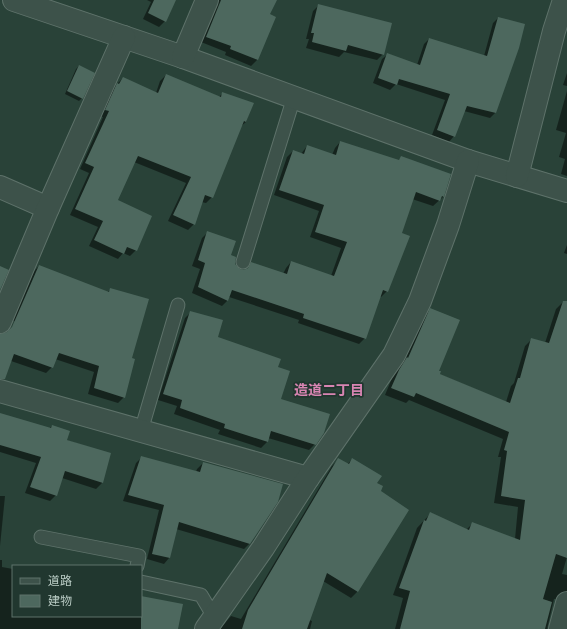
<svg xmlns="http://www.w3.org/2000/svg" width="567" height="629" viewBox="0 0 567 629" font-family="'PT Sans','Noto Sans JP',sans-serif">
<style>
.shadow{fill:#0007}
.building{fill:#4d685e}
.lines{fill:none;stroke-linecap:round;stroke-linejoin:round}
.service-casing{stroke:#5e726a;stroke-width:15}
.minor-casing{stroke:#5e726a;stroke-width:24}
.tertiary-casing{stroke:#5e726a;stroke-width:24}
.service{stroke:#3d524a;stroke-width:13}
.minor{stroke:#3d524a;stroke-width:22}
.tertiary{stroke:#3d524a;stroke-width:22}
.labels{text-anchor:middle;stroke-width:3.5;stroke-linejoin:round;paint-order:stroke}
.neighbourhood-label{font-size:14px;font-weight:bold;fill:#d885b2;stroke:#21372f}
</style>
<rect width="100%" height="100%" fill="#294238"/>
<g class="shadow">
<path d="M 147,0 L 175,0 L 165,21 L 159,27 L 143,19 L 151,2 Z"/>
<path d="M 219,0 L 275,0 L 269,15 L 274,17 L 257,60 L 251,66 L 225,55 L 226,52 L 201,42 Z"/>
<path d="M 319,5 L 383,54 L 377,60 L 344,52 L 339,57 L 306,48 L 309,39 L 306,39 L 313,11 Z"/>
<path d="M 498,18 L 496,112 L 490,118 L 464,111 L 454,136 L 449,142 L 432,135 L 445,100 L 396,84 L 390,90 L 373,83 L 382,59 L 388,54 L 417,65 L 424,44 L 429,39 L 484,56 L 493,23 Z"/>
<path d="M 79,66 L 82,98 L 79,101 L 65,94 L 76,69 Z"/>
<path d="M 567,73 L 567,86 L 563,85 Z"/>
<path d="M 166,75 L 219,97 L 223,93 L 252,104 L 246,122 L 240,127 L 212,197 L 206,203 L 201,202 L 194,224 L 188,230 L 168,221 L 186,183 L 134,162 L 116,201 L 136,250 L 130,256 L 123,253 L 118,259 L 89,246 L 98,227 L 70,215 L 89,173 L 80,169 L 103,117 L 100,116 L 111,90 L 123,78 L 156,93 L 160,81 Z"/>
<path d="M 567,91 L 567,176 L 561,174 L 565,159 L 559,157 L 566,133 L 556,130 Z"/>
<path d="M 340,142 L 398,161 L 401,158 L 450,175 L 443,197 L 433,206 L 412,199 L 400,233 L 387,291 L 381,297 L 379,296 L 365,338 L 359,344 L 298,323 L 299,320 L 229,297 L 228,300 L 222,306 L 192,293 L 200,269 L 192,266 L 202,238 L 208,232 L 230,256 L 234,264 L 240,270 L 245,271 L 252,263 L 283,274 L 286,268 L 291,262 L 331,276 L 341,248 L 310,237 L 319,211 L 274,195 L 287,157 L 293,151 L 301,154 L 307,146 L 332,155 L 335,148 Z"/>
<path d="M 567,245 L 567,254 L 564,253 Z"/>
<path d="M 39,266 L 107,293 L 111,289 L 130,359 L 124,397 L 118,403 L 88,394 L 94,372 L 55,359 L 52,367 L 46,373 L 11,361 L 0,375 L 0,350 L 16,322 L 12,320 L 33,272 Z"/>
<path d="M 563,302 L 567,304 L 567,557 L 562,574 L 567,575 L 567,600 L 563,598 L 554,599 L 547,629 L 395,629 L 403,598 L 393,595 L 417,528 L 431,513 L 466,530 L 472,524 L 515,539 L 518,507 L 494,503 L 501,457 L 498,457 L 503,439 L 409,400 L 406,403 L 385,395 L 392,378 L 403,362 L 424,316 L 431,309 L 439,374 L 506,402 L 511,386 L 514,383 L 525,346 L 532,339 L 545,343 L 556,309 Z"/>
<path d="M 191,312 L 216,337 L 277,367 L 279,400 L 315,444 L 309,450 L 268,438 L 267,442 L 261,448 L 218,434 L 220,430 L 174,414 L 177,406 L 158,400 L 185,318 Z"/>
<path d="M 0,414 L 49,429 L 52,426 L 66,440 L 110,454 L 102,483 L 96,489 L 62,478 L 56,495 L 50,501 L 25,493 L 36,463 L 0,452 Z"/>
<path d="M 142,457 L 196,472 L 197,469 L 203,463 L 250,543 L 244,549 L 176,529 L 169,558 L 164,564 L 147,559 L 159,510 L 123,501 L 136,463 Z"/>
<path d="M 352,459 L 376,484 L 379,491 L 407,510 L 357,592 L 351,598 L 323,581 L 309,620 L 312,621 L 310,629 L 220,629 L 231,616 L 241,619 L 332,466 L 338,460 L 347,465 Z"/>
<path d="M 0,496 L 5,496 L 0,546 Z"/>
<path d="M 0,560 L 2,560 L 2,567 L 13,569 L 13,616 L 141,616 L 141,597 L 177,629 L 0,629 Z"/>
</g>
<g class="building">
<path d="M 154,0 L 176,0 L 166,22 L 148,13 Z"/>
<path d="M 221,0 L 277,0 L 270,14 L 276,17 L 258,60 L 230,49 L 231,46 L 206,37 Z"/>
<path d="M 318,4 L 392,23 L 384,55 L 348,45 L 346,51 L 312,42 L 314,33 L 311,33 Z"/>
<path d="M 498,17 L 525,24 L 519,48 L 496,113 L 467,106 L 455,137 L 437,130 L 450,94 L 399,79 L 397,85 L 378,78 L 387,53 L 420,65 L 429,38 L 487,56 Z"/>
<path d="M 79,65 L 95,73 L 83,99 L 67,91 Z"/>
<path d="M 166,74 L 221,97 L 222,92 L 254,103 L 246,122 L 244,121 L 213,198 L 205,195 L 195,225 L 173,215 L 191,177 L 138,156 L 118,200 L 152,216 L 137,251 L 127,247 L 124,254 L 94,240 L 103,221 L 75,209 L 94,167 L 85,163 L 109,111 L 105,110 L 117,83 L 119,84 L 123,77 L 158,93 Z"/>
<path d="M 340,141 L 399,160 L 401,156 L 451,174 L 444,197 L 442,196 L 440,201 L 416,192 L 402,233 L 410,236 L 388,292 L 383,290 L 366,339 L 303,318 L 304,314 L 232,290 L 228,301 L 198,287 L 205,263 L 198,260 L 207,231 L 236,241 L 231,255 L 236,257 L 235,264 L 240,269 L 244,270 L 248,268 L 251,262 L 287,274 L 291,261 L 334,276 L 347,242 L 315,232 L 324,205 L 279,190 L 293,150 L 304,154 L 307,145 L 336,155 Z"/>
<path d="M 39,265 L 109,292 L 110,288 L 149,299 L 132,358 L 135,359 L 125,398 L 94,388 L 99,366 L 59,353 L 53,368 L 14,354 L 5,379 L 0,379 L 0,334 L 7,332 L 12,327 Z"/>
<path d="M 0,266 L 9,270 L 0,290 Z"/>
<path d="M 563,301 L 567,301 L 567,558 L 556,554 L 543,599 L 552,602 L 545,629 L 400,629 L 410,591 L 399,588 L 424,520 L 426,521 L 430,512 L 469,530 L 472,522 L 520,540 L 525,500 L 501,496 L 507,451 L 504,450 L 509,432 L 416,393 L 414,397 L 391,388 L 399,370 L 407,357 L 408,358 L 430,308 L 460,320 L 439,371 L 441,371 L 440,374 L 510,403 L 518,378 L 520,378 L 531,338 L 549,343 Z"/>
<path d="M 190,311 L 223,320 L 218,337 L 281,359 L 278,367 L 290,371 L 281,399 L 330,414 L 324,433 L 316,445 L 271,431 L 268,442 L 224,428 L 225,424 L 180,408 L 182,400 L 163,394 Z"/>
<path d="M 0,413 L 51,428 L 52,425 L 70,431 L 67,440 L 111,453 L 103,483 L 65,471 L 57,496 L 30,487 L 41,457 L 0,445 Z"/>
<path d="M 141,456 L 200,472 L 203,462 L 283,484 L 278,502 L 250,544 L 179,522 L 170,558 L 152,554 L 164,505 L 128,495 Z"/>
<path d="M 338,458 L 349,464 L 352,458 L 382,476 L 377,483 L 383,486 L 381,491 L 409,510 L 358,592 L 327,573 L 307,629 L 242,629 L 248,610 Z"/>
<path d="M 141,596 L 183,604 L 178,629 L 141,629 Z"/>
</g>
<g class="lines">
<g class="service-casing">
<g id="service">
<path d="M 243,262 L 294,97"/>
<path d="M 141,431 L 178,305"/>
<path d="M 41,537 L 139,556 L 137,566"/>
<path d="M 141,582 L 201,595 L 214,617"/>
</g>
</g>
<g class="minor-casing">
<g id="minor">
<path d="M 14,0 L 183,57 L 468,161 L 567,191"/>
<path d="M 183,57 L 207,0"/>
<path d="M 0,187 L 48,208"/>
<path d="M 0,322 L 48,208 L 124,37"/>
<path d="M 0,391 L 308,478"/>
<path d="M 206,629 L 263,548 L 308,478 L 394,355 L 420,301 L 448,225 L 468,161"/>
<path d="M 560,629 L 567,603"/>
</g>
</g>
<g class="tertiary-casing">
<path id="tertiary" d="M 517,176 L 554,31 L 564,0"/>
</g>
<use href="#service" class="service"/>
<use href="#minor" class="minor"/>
<use href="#tertiary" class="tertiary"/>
</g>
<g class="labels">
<g class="neighbourhood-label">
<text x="329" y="395">造道二丁目</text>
</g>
</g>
<rect x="12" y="565" width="130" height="52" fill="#21372f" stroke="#5e736b"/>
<rect x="20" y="578" width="20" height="6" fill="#3d524a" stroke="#5e736b"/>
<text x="48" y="585" font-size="12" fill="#baccc5">道路</text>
<rect x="20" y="595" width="20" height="12" fill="#4d685e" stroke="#5e736b"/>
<text x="48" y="605" font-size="12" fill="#baccc5">建物</text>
</svg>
